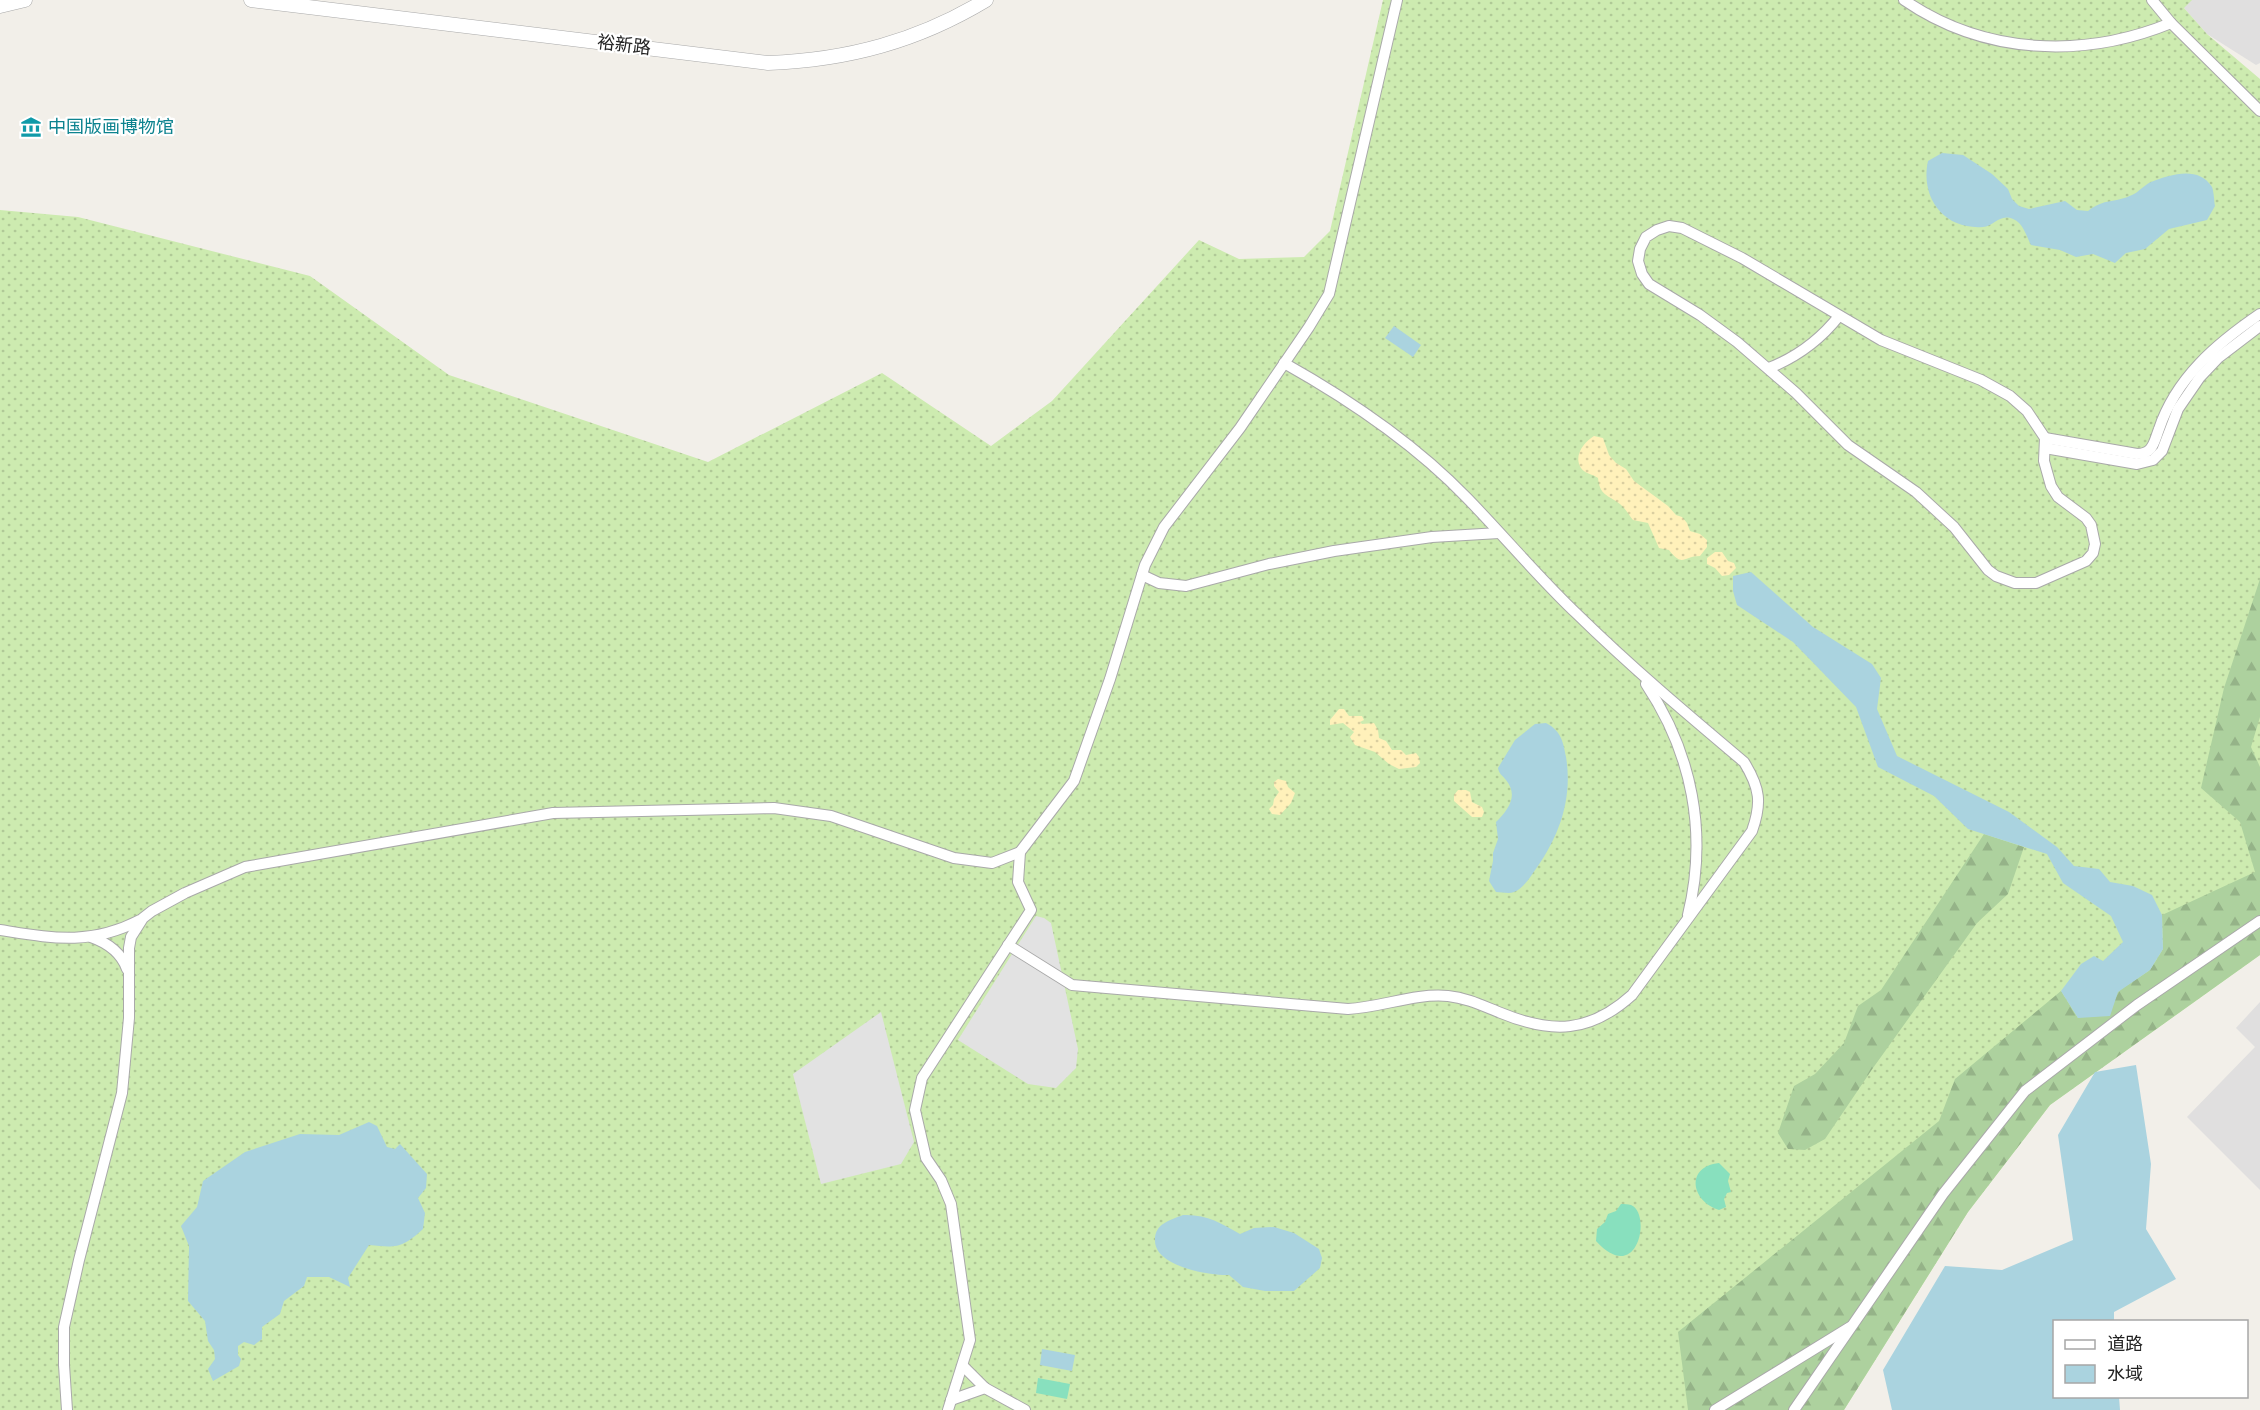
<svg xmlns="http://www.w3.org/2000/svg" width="2260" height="1410" viewBox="0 0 2260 1410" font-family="Mulish,'Noto Sans SC',sans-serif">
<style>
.residential{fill:#e0dfdf}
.grass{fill:url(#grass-dots)}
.forest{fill:url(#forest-firs)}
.sand{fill:url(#sand-dots)}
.pitch{fill:#88e0be}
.parking{fill:#e2e2e2}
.water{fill:#aad3df}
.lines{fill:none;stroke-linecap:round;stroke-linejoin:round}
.minor-casing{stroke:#a9a9a9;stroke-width:12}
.tertiary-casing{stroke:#a9a9a9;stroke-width:15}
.minor{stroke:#fff;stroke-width:10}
.tertiary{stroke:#fff;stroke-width:14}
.labels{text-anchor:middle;stroke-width:4.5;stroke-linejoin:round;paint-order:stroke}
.street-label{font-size:18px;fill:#222;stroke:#fff}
.culture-label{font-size:18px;fill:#0d838f;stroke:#fff;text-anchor:start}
</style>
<defs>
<pattern id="grass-dots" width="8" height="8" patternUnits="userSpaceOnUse" patternTransform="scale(1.5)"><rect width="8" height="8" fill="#cdebb0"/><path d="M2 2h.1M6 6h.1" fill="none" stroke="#b0c997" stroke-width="1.8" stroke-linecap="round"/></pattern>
<pattern id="forest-firs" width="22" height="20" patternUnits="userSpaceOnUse" patternTransform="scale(1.5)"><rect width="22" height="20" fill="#add19e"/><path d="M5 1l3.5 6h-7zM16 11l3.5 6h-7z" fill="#95b388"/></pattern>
<pattern id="sand-dots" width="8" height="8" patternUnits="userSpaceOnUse" patternTransform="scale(1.5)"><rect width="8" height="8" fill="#fff1ba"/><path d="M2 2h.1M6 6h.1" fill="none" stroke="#dacea0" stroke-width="1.8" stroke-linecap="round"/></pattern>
</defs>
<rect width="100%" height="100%" fill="#f2efe9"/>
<g class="residential">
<path d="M 2177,0 L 2260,0 L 2260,63 L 2256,65 L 2207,34 Z"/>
<path d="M 2260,1002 L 2260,1190 L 2187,1117 L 2255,1047 L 2236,1028 Z"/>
</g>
<path class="grass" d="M 1383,0 L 2192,0 L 2184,8 L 2207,34 L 2260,79 L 2260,955 L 2050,1105 L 1968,1212 L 1844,1410 L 0,1410 L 0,210 L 78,217 L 310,276 L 449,375 L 708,462 L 882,373 L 991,446 L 1052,401 L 1199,240 L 1239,259 L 1304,257 L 1330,231 Z"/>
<g class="forest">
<path d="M 2260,579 L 2260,717 L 2251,747 L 2260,767 L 2260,955 L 2050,1105 L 1968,1212 L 1844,1410 L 1688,1410 L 1678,1332 L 1939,1121 L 1955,1079 L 2061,991 L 2078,1018 L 2150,970 L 2163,949 L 2162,915 L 2255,872 L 2240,822 L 2201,788 L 2224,688 Z"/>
<path d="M 1984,834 L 2024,847 L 2008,894 L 1977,923 L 1873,1068 L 1825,1139 L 1805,1150 L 1788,1149 L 1778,1133 L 1794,1086 L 1815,1074 L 1844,1043 L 1858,1006 L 1881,990 Z"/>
</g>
<g class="sand">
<path d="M 1594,436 L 1603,438 L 1609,455 L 1616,463 L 1626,469 L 1634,481 L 1668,506 L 1676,515 L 1682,517 L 1687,523 L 1690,531 L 1700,534 L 1707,540 L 1707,547 L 1700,556 C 1683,556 1683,568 1669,550 L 1659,548 L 1648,523 L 1633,520 C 1629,515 1625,508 1620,504 C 1607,494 1600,496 1598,478 C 1593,474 1585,474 1581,468 C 1573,456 1584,442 1594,436 Z"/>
<path d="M 1715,552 L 1722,552 L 1728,561 L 1734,563 L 1736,568 L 1729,575 L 1722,576 L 1715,568 L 1707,564 L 1707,558 Z"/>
<path d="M 1339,709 L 1344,709 L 1349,716 L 1362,716 L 1364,720 L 1360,722 L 1362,724 L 1374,723 L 1378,730 L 1379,738 L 1386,741 L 1392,750 L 1401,750 L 1406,755 L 1416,753 L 1419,757 L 1420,763 L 1416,767 L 1399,769 L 1389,764 L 1375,752 L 1355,745 L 1350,737 L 1354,732 L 1343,723 L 1330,725 L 1330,720 Z"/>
<path d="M 1278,779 L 1286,781 L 1288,787 L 1295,793 L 1291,803 L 1280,815 L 1272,814 L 1269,809 L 1273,805 L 1274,799 L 1279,792 L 1274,786 L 1274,782 Z"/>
<path d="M 1458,790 L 1466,790 L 1470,792 L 1472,802 L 1482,807 L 1484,812 L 1482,817 L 1472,817 L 1454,801 L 1454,795 Z"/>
</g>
<g class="pitch">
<path d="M 1719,1163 L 1730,1174 L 1728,1181 L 1731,1192 L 1727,1193 L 1724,1199 L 1726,1207 L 1719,1210 C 1691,1201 1685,1167 1719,1163 Z"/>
<path d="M 1621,1204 C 1624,1204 1628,1204 1631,1205 C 1652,1213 1638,1287 1596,1241 L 1597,1229 L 1605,1222 L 1608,1214 L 1616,1211 Z"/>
<path d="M 1038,1378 L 1070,1384 L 1067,1399 L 1036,1393 Z"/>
</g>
<g class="parking">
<path d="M 1036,916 L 1044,918 L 1051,923 L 1078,1049 L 1076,1068 L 1056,1088 L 1028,1084 L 958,1040 Z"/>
<path d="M 881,1012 L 914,1142 L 901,1164 L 821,1184 L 793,1074 Z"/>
</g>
<g class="water">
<path d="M 1942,153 L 1963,155 L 1992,174 L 2008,189 L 2012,199 L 2019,206 L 2029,209 L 2065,201 L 2077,210 L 2088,211 C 2104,198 2116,203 2132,195 C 2139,192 2144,185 2151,182 C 2170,175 2198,165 2212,187 C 2214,192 2214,201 2215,206 L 2207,220 L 2169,229 L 2145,249 L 2126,253 L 2115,263 L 2093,254 L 2076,257 L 2060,250 L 2031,245 C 2026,235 2023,223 2013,219 C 2000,213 1994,226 1983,227 C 1944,230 1920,198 1928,161 Z"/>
<path d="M 1394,326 L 1421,345 L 1413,357 L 1385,338 Z"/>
<path d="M 1751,572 L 1813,627 L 1872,664 L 1881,678 L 1877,709 L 1897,756 L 2009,812 L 2057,847 L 2074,866 L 2099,869 L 2110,882 L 2133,886 L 2152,895 L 2162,915 L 2163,949 L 2150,970 L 2118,992 L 2110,1016 L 2078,1018 L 2061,991 L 2081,964 L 2094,956 L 2103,961 L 2123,942 L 2111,916 L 2063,883 L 2047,854 L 1968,829 L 1934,796 L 1878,767 L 1856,707 L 1793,642 L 1737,605 L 1733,591 L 1733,576 Z"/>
<path d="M 1546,723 C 1561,731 1563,741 1566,757 C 1573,799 1559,838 1533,873 C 1529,879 1522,889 1514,892 C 1509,894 1502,892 1496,892 L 1489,881 L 1493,861 L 1493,853 L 1498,839 L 1496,822 C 1508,810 1519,796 1506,780 C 1502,775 1499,774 1498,768 L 1515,740 L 1535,724 Z"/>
<path d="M 2136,1065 L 2151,1164 L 2146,1229 L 2176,1279 L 2114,1312 L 2114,1321 L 2054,1322 L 2054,1396 L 2119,1397 L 2120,1410 L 1892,1410 L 1883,1370 L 1945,1266 L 2002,1270 L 2073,1240 L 2058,1135 L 2095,1072 Z"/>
<path d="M 369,1122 L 377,1126 L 387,1147 L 395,1149 L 400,1144 L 427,1174 L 426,1188 L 418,1198 L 425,1213 L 423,1229 C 402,1248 397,1248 369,1245 L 348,1278 L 350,1287 L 329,1277 L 307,1277 L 304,1286 L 284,1301 L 280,1314 L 262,1327 L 262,1339 L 254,1345 L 244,1342 L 238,1346 L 238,1355 L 241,1359 L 239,1366 L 213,1381 L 208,1369 L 215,1359 L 214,1350 L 208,1341 L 205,1321 L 188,1301 L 189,1246 L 181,1226 L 197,1207 L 203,1181 L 245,1152 L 300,1134 L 339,1135 Z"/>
<path d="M 1183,1215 C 1206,1214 1221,1223 1240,1234 L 1254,1228 L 1274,1227 L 1294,1233 L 1319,1249 L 1322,1258 L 1320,1268 L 1294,1291 L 1265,1291 L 1243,1287 L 1229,1275 C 1209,1276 1155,1266 1155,1241 C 1154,1224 1170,1220 1183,1215 Z"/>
<path d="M 1042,1349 L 1075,1355 L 1072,1371 L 1040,1365 Z"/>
</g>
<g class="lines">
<g class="minor-casing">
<g id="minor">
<path d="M 1904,0 C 1984,55 2083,59 2171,23"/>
<path d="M 2152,0 L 2171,23 L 2260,111"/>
<path d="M 1669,226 L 1682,228 L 1742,258 L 1881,340 L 1981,380 L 2010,396 L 2027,411 L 2045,438 L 2044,461 L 2051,486 L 2058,497 L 2086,518 L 2091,525 L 2095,544 L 2093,553 L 2086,561 L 2036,583 L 2015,583 L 1996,576 L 1988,570 L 1954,527 L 1916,492 L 1848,445 L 1796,393 L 1737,342 L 1700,315 L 1649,284 L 1642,274 L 1638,261 L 1640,249 L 1646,237 L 1657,230 Z"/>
<path d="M 1769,368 C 1797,357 1820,340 1839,316"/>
<path d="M 2045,438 L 2137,454 C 2153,454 2154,442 2159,429 C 2176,378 2216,344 2260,314"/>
<path d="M 2045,448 L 2137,464 L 2153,460 L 2162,451 L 2178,409 L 2200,377 L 2218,358 L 2260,326"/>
<path d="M 1142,575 L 1159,583 L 1186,586 L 1269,564 L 1334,551 L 1432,537 L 1499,533"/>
<path d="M 1646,684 C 1692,753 1708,833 1688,915"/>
<path d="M 0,930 C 52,938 90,946 140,920"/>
<path d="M 91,937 C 108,943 121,952 127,969"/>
<path d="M 1008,945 L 1072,985 L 1348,1009 C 1383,1007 1414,993 1448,996 C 1467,998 1483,1006 1501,1013 C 1552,1034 1590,1033 1632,995 L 1752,831 C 1762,803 1760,788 1744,762 C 1687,714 1630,666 1577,614 C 1538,577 1504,536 1467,498 C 1414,443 1350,400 1284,363"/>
<path d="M 963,1366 L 985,1388"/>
<path d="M 951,1400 L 985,1388 L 1025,1410"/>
<path d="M 67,1410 L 64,1365 L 64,1327 L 79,1260 L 122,1093 L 129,1018 L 129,948 L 131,937 L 143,918 L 152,911 L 185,893 L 245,867 L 553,813 L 774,808 L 831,816 L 954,858 L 992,863 L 1020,852 L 1074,781 L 1110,679 L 1145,565 L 1164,527 L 1240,428 L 1309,327 L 1329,294 L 1397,0"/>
<path d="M 948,1410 L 970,1340 L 951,1204 L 941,1180 L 926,1158 L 915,1110 L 922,1078 L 1031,910 L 1018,882 L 1020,852"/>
<path d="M 1715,1410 L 1850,1327"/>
<path d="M 1794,1410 L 1943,1194 L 2025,1091 L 2137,1005 L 2260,921"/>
</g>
</g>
<g class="tertiary-casing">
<g id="tertiary">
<path d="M 251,0 L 768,63 C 848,60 918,41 986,0"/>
<path d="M 0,6 L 25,0"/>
</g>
</g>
<use href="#minor" class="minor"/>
<use href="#tertiary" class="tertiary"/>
</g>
<defs>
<g id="museum-bare" transform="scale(1.62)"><path d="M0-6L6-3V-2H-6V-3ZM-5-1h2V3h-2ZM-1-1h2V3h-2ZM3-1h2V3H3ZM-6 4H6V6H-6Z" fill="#0f9aa8" stroke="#fff" stroke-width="2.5" paint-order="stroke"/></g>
</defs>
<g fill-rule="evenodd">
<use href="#museum-bare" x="31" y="127"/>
</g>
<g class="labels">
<g class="street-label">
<text transform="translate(624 45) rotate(7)" y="6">裕新路</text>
</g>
<g class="culture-label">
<text x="48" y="133">中国版画博物馆</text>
</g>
</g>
<rect x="2053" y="1320" width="195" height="78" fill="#ffffff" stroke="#a7a7a7" stroke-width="1.5"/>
<rect x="2065" y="1340" width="30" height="9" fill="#ffffff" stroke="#a7a7a7" stroke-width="1.5"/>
<text x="2107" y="1350" font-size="18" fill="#222222">道路</text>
<rect x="2065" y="1365" width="30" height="18" fill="#aad3df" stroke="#a7a7a7" stroke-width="1.5"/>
<text x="2107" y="1380" font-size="18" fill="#222222">水域</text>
</svg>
